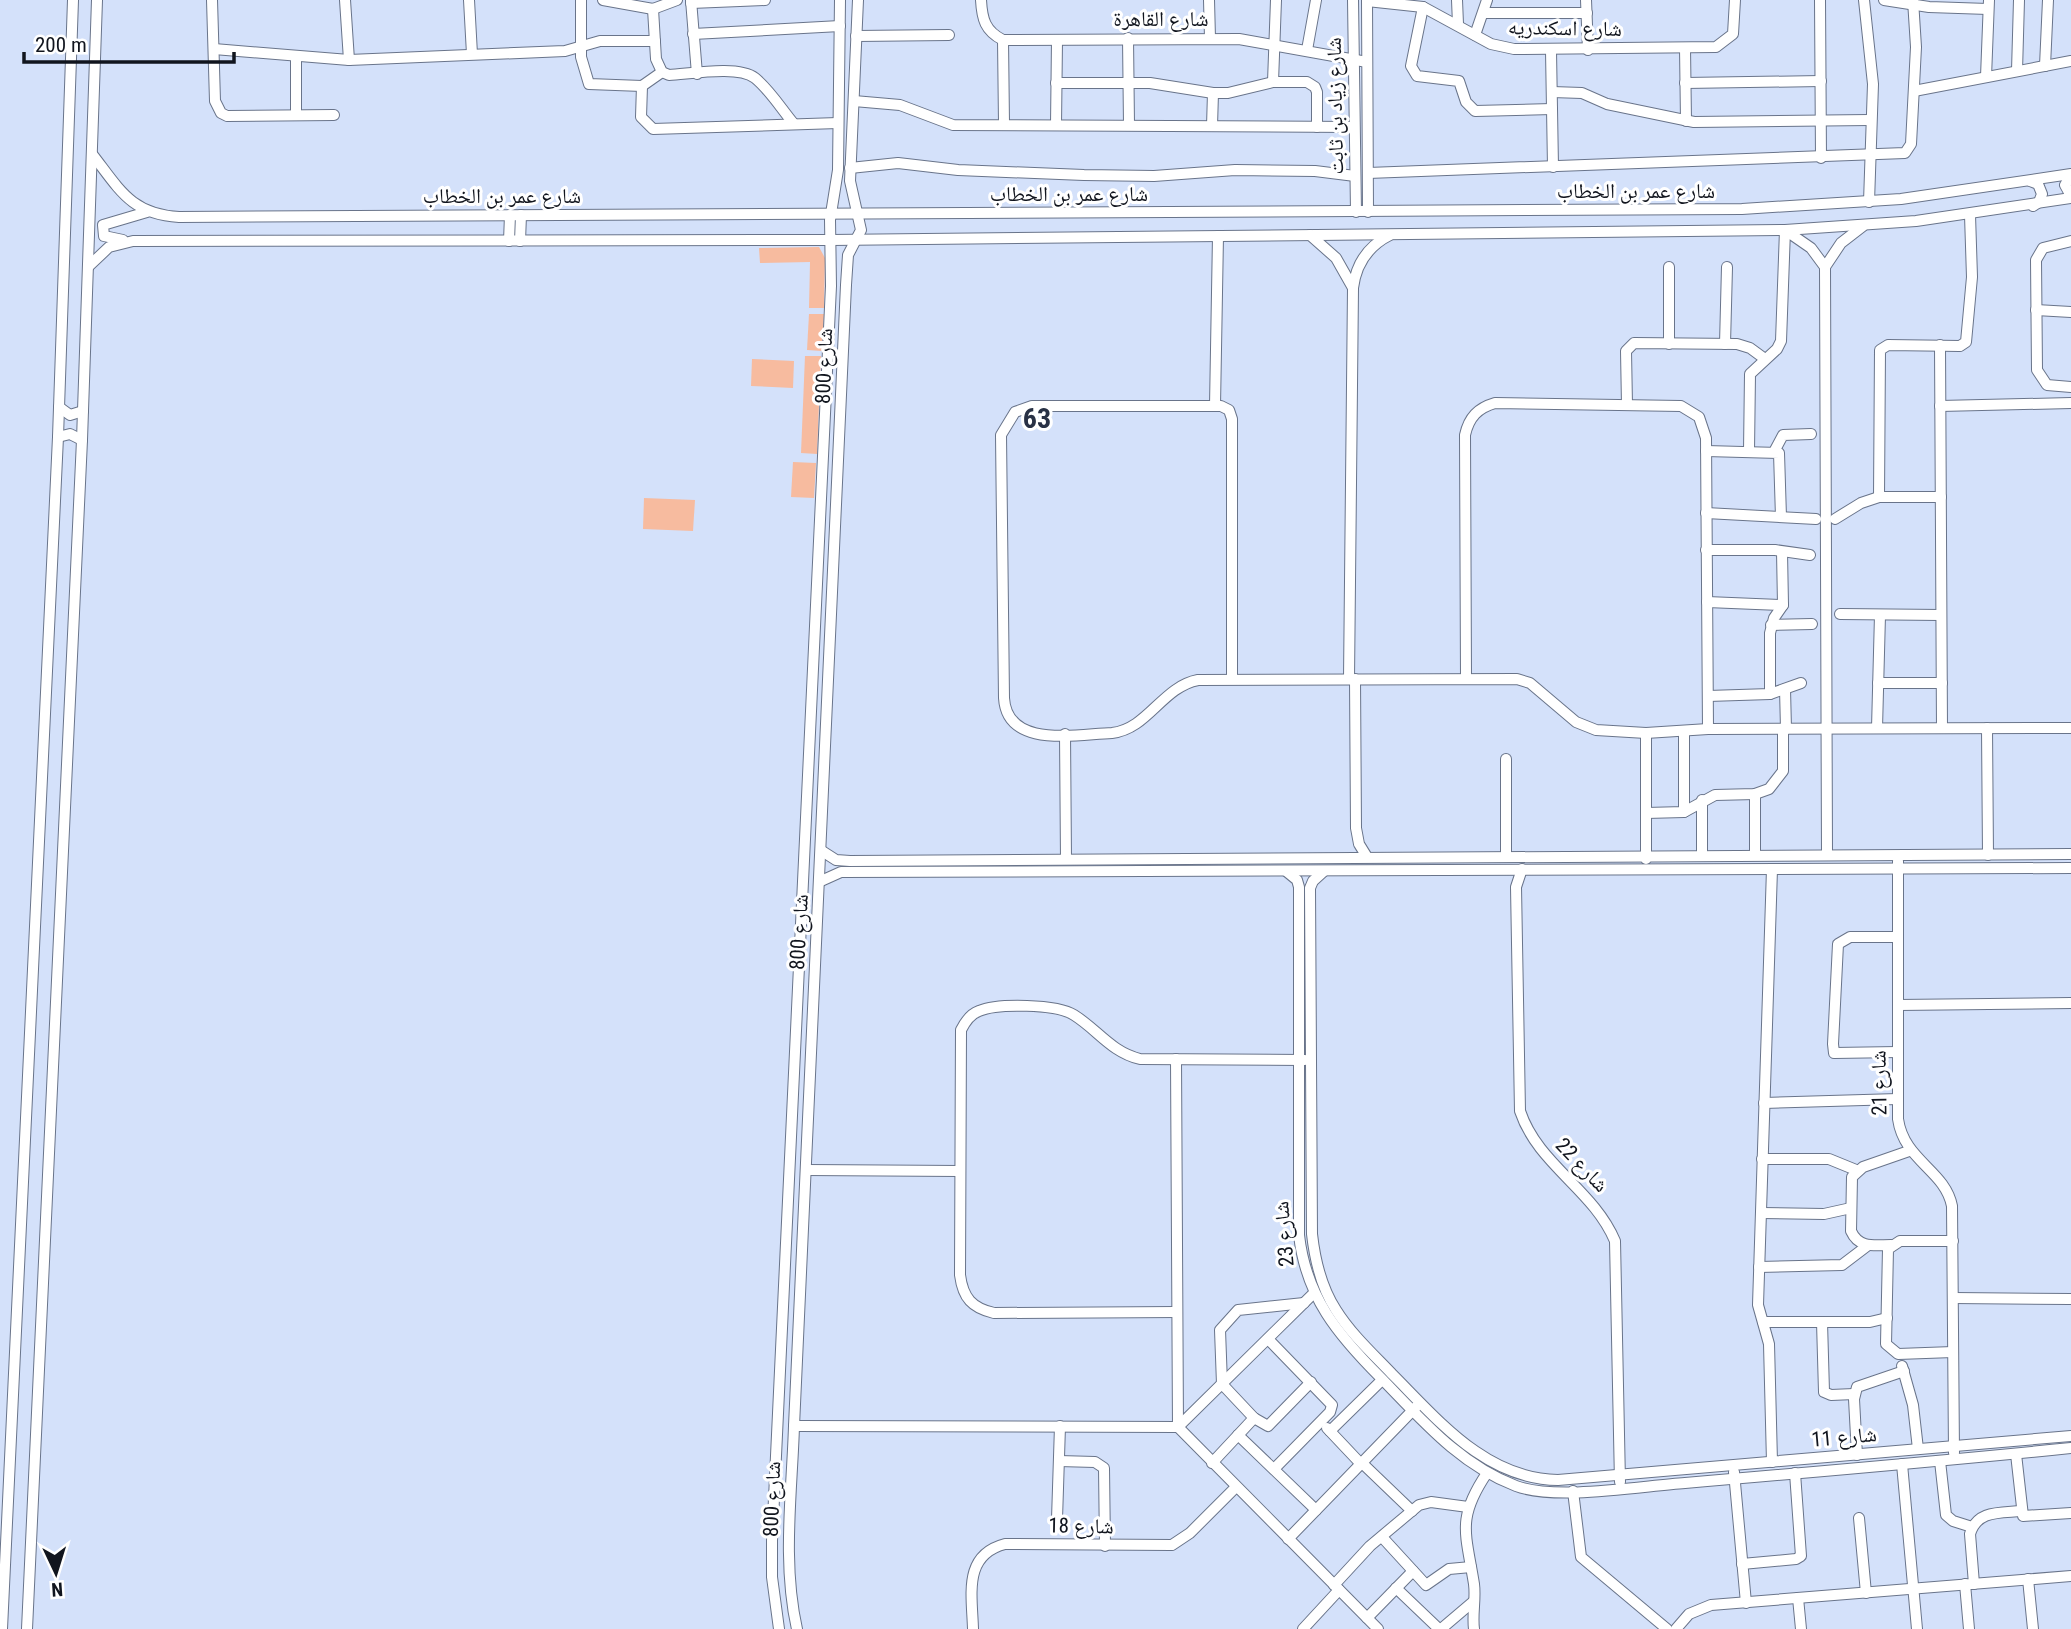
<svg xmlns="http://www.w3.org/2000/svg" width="2071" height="1629" viewBox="0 0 2071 1629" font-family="'Roboto Condensed','Noto Naskh Arabic',sans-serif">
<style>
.green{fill:#f7bb9f}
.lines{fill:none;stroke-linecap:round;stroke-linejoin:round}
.minor-casing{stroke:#69748a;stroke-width:12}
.minor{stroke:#fff;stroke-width:10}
.labels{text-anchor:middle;stroke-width:6;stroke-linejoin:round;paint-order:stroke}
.street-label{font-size:21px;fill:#11151e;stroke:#fff}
.district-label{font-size:28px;font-weight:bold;fill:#283145;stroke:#fff}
</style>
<rect width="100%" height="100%" fill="#d4e1fa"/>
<g class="green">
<path d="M 819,247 L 825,258 L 824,308 L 809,308 L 810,262 L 760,263 L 759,248 Z"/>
<path d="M 809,314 L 824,314 L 822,351 L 807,350 Z"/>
<path d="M 805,356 L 821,356 L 817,454 L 801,453 Z"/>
<path d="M 752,359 L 794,361 L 793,388 L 751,386 Z"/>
<path d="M 793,462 L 816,463 L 814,498 L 791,497 Z"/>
<path d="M 644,498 L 695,500 L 693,531 L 643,529 Z"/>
</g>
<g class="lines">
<g class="minor-casing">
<g id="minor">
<path d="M 212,0 L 215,101 L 221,113 L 227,116 L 334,115"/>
<path d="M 345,0 L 349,60"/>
<path d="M 469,0 L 472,54"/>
<path d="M 581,0 L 581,57 L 589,84 L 642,86 L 662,72"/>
<path d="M 603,0 L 653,9 L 677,0"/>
<path d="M 691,0 L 697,74"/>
<path d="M 981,0 C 982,19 985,31 1003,40 L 1239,39 L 1367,62"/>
<path d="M 1209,0 L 1210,38"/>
<path d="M 1353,0 L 1356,212"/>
<path d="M 1367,0 L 1368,212"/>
<path d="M 1457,0 L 1458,24"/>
<path d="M 1586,0 L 1588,50"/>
<path d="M 1820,0 L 1821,158"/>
<path d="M 1864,0 L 1873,84 L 1869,202"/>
<path d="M 1884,0 L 1929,7 L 1988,9"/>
<path d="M 1367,1 L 1423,7 L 1491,44 L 1514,49 L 1716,47 L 1733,34 L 1735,0"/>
<path d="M 691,3 L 765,0"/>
<path d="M 1423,7 L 1411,66 L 1417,76 L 1459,81 L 1466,102 L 1475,111 L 1552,109"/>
<path d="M 653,9 L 656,59 L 662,72 L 669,75 C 690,74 738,65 755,78 C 770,90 782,110 794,124"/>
<path d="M 1484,13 L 1587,13"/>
<path d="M 693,34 L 840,26"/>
<path d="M 1475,35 L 1487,0"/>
<path d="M 856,36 L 949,35"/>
<path d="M 1128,38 L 1129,125"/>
<path d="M 1003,40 L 1004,124"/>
<path d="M 1685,48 L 1686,121"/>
<path d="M 214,49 L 349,60 L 565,51 L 600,41 L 655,41"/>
<path d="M 1307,50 L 1316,0"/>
<path d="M 1551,51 L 1553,167"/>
<path d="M 2045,66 L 2048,0"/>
<path d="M 2017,71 L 2019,0"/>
<path d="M 1986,77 L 1989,0"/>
<path d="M 1273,82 L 1276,0"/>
<path d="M 1056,83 L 1150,83 L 1213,93 L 1228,93 L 1273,82 L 1307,82 L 1315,87 L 1317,92 L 1317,127"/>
<path d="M 1685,83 L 1821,81"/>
<path d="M 642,86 L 641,117 L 653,129 L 838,123"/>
<path d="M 1914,91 L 2071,61"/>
<path d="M 1552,92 L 1582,93 L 1607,104 L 1694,122 L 1870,120"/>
<path d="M 854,101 L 900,105 L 953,125 L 1354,127"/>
<path d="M 296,115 L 296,57"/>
<path d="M 1056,125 L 1057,40"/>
<path d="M 1212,126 L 1213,93"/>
<path d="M 92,154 C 120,190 131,214 179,217 L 1742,209 L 1901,199 L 2071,174"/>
<path d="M 850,168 L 898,163 L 958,170 L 1084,175 L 1154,176 L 1235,170 L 1315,171 L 1355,176"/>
<path d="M 1368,173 L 1905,153 L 1911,144 L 1916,47 L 1913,0"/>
<path d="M 2071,175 L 2065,185 L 2071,196"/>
<path d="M 2030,181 L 2038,184 L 2042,194 L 2039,202 L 2033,206"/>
<path d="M 1310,235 L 1336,258 L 1353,288"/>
<path d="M 123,240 L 104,236 L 103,225 L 147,212"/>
<path d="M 509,241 L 510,215"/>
<path d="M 520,241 L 521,215"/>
<path d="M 2071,241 L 2043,248 L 2036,260 L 2037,370 L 2047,385 L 2071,387"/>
<path d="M 88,267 L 109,247 L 133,241 L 831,240 L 1785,230 L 1916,221 L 2071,198"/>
<path d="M 1669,267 L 1669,344"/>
<path d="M 2036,310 L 2071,312"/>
<path d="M 1725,344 L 1727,267"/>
<path d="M 1940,345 L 1942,728"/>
<path d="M 1627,405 L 1626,351 L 1634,343 L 1737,344 L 1750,348 L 1765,359"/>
<path d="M 1215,406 L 1218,236"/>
<path d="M 1940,406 L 2071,403"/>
<path d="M 59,407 L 70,415 L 83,411"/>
<path d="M 58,437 L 70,434 L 82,440"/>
<path d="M 1775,450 L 1783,435 L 1811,434"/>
<path d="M 1706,451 L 1779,453 L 1781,517"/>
<path d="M 1749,451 L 1750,374 L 1777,349 L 1781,341 L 1785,230 L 1811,248 L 1825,267"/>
<path d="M 1879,497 L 1880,350 L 1888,345 L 1960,346 L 1966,342 L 1972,277 L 1970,215"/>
<path d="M 1706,513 L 1816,519"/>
<path d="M 1835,519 L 1861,503 L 1879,497 L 1941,497"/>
<path d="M 1706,550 L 1775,550 L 1810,555"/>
<path d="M 1707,602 L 1783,605"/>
<path d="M 1840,614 L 1941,615"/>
<path d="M 1771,625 L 1812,624"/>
<path d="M 1349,679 L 1353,288 C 1356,264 1368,246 1390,235"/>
<path d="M 1355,679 L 1356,828 L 1359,844 L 1367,857"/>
<path d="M 1466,679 L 1465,435 C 1469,417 1478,408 1495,403 L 1681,406 L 1699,417 L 1706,438 L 1708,729"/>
<path d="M 1232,680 L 1232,419 L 1229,410 L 1221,406 L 1032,406 L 1015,412 L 1001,435 L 1004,698 C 1007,749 1076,734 1112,733 C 1148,729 1162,687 1198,680 L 1517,679 L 1530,683 L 1576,722 L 1596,730 L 1646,733 L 1708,729 L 2071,728"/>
<path d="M 1878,683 L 1942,683"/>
<path d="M 1785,689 L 1786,729"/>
<path d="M 1770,694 L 1770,633 L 1774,618 L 1783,605 L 1782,552"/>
<path d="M 1708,696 L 1770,694 L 1801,683"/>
<path d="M 1877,728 L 1880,615"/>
<path d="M 1987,728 L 1988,855"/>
<path d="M 1065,734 L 1066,859"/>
<path d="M 1702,800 L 1702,855"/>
<path d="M 1684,812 L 1684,732"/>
<path d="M 1646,813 L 1684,812 L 1715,795 L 1755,794 L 1769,789 L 1783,771 L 1783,729"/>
<path d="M 822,851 L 836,860 L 850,861 L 2071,854"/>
<path d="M 1755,855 L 1755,794"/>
<path d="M 1827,855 L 1825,267 L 1841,243 L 1863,226"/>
<path d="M 1506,856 L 1506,759"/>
<path d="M 1646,859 L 1646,733"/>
<path d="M 1898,861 L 1898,1119 C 1904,1161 1945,1170 1952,1206 L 1954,1453"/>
<path d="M 1522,869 L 1516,887 L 1520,1111 C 1538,1165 1593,1189 1615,1241 L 1620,1482"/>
<path d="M 1772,869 L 1758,1305 L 1769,1344 L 1772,1462"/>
<path d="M 1286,871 L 1297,880 L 1299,887 L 1299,1235 C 1306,1297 1338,1335 1381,1378 C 1422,1420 1460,1465 1516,1486 C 1556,1501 1641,1486 1685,1483 C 1814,1472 1942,1461 2071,1448"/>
<path d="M 1324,871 L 1313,881 L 1310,888 L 1312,1234 C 1315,1261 1321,1287 1336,1310 C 1351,1334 1373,1354 1392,1374 C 1439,1421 1486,1479 1558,1480 L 2071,1436"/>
<path d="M 821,881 L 841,872 L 2071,868"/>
<path d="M 1898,937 L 1850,937 L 1838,944 L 1833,1044 L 1834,1053 L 1898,1052"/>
<path d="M 1898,1005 L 2071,1003"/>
<path d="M 1176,1059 L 1178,1427 L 1378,1629"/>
<path d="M 1764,1103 L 1898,1099"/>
<path d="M 1762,1159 L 1829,1159 L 1856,1170"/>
<path d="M 806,1170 L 960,1171"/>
<path d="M 1761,1213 L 1824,1214 L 1851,1208"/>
<path d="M 1953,1241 L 1900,1241 L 1888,1249 L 1886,1344 L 1898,1354 L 1953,1352"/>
<path d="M 1891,1245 C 1875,1245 1859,1249 1851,1231 L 1852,1177 L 1863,1167 L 1909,1151"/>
<path d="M 1759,1267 L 1842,1265 L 1867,1246"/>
<path d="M 1953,1298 L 2071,1299"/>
<path d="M 1304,1303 L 1238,1310 L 1220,1330 L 1222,1384 L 1254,1418 L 1268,1426 L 1311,1382"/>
<path d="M 1177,1312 L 994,1313 C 972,1308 963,1298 960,1275 L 961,1030 C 965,1022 970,1014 979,1011 C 997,1003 1057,1004 1074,1015 C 1098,1030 1111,1052 1140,1059 L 1305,1060"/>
<path d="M 1763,1322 L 1870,1322 L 1887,1318"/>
<path d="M 1822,1322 L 1824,1392 L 1831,1395 L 1854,1394"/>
<path d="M 1268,1339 L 1332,1405 L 1330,1412 L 1274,1469"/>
<path d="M 1902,1366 L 1913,1405 L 1918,1449"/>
<path d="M 794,1426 L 1178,1427 L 1313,1294"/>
<path d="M 1327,1428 L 1361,1464"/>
<path d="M 1330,1431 L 1382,1380"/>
<path d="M 1238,1435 L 1316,1510"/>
<path d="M 2016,1454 L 2023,1516 L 2071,1513"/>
<path d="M 1857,1455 L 1854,1399 L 1857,1387 L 1904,1371"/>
<path d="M 1059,1461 L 1095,1462 L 1104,1468 L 1105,1546"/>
<path d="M 1940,1461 L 1946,1515 L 1953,1521 L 1972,1527"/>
<path d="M 1212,1463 L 1254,1418"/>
<path d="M 1362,1463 L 1412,1511"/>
<path d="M 1902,1464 L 1917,1629"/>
<path d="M 1734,1472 L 1746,1603"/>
<path d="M 1573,1491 L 1581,1557 L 1667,1629"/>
<path d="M 1859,1518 L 1866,1593"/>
<path d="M 1057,1519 L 1060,1426"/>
<path d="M 1382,1537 L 1426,1585 L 1449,1569 L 1471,1567"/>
<path d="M 1288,1539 L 1416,1407"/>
<path d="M 1742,1564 L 1796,1559 L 1801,1556 L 1795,1473"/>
<path d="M 2028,1579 L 2033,1629"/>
<path d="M 1965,1584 L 1969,1629"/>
<path d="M 1974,1584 L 1970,1534 C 1977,1510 2000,1513 2021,1511"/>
<path d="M 1334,1585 L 1370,1546 L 1419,1505 L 1431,1502 L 1468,1507"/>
<path d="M 1396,1588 L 1439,1629"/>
<path d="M 1798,1598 L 1801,1629"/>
<path d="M 1367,1618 L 1413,1571"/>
<path d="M 2,1629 L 58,437 L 73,0"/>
<path d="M 27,1629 L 82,440 L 97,0"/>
<path d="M 779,1629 L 772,1577 L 772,1541 L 831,286 L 830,220 L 838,170 L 840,0"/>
<path d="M 797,1629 C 782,1563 792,1492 794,1426 L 846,285 L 848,255 L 861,230 L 850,181 L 858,0"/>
<path d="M 973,1629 C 972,1594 963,1555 1005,1544 L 1172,1545 L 1190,1533 L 1236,1487"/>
<path d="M 1303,1629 L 1339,1590"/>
<path d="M 1441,1629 L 1474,1601"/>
<path d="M 1474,1629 C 1472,1614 1476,1599 1474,1584 C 1466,1533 1456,1519 1487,1473"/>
<path d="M 1676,1629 L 1689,1614 L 1711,1605 L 2071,1576"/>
</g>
</g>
<use href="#minor" class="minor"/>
</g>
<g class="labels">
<g class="street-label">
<text x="1161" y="26">شارع القاهرة</text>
<text transform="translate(1565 28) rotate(1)" y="7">شارع اسكندريه</text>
<text transform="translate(1335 106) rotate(-91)" y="7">شارع زياد بن ثابت</text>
<text x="1636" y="198">شارع عمر بن الخطاب</text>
<text x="1069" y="201">شارع عمر بن الخطاب</text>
<text x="502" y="203">شارع عمر بن الخطاب</text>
<text transform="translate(824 366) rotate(-88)" y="7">شارع 800</text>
<text transform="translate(799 932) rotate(-87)" y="7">شارع 800</text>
<text transform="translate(1879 1083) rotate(-91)" y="7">شارع 21</text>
<text transform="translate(1582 1165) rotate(46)" y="7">شارع 22</text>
<text transform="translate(1284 1234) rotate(-95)" y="7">شارع 23</text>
<text transform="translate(1844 1437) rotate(-5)" y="7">شارع 11</text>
<text transform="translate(772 1499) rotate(-88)" y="7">شارع 800</text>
<text transform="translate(1081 1526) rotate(1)" y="7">شارع 18</text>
</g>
<g class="district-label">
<text x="1037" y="428">63</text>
</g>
</g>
<g transform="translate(56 1573) rotate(176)" stroke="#ffffff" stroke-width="5" paint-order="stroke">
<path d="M0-5L12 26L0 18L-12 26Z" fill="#11151e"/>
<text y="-10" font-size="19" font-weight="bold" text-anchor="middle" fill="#11151e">N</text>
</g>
<path d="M24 52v10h210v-10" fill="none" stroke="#11151e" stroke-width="3.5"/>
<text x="35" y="52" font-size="21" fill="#11151e" stroke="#ffffff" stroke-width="5" paint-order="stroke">200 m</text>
</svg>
